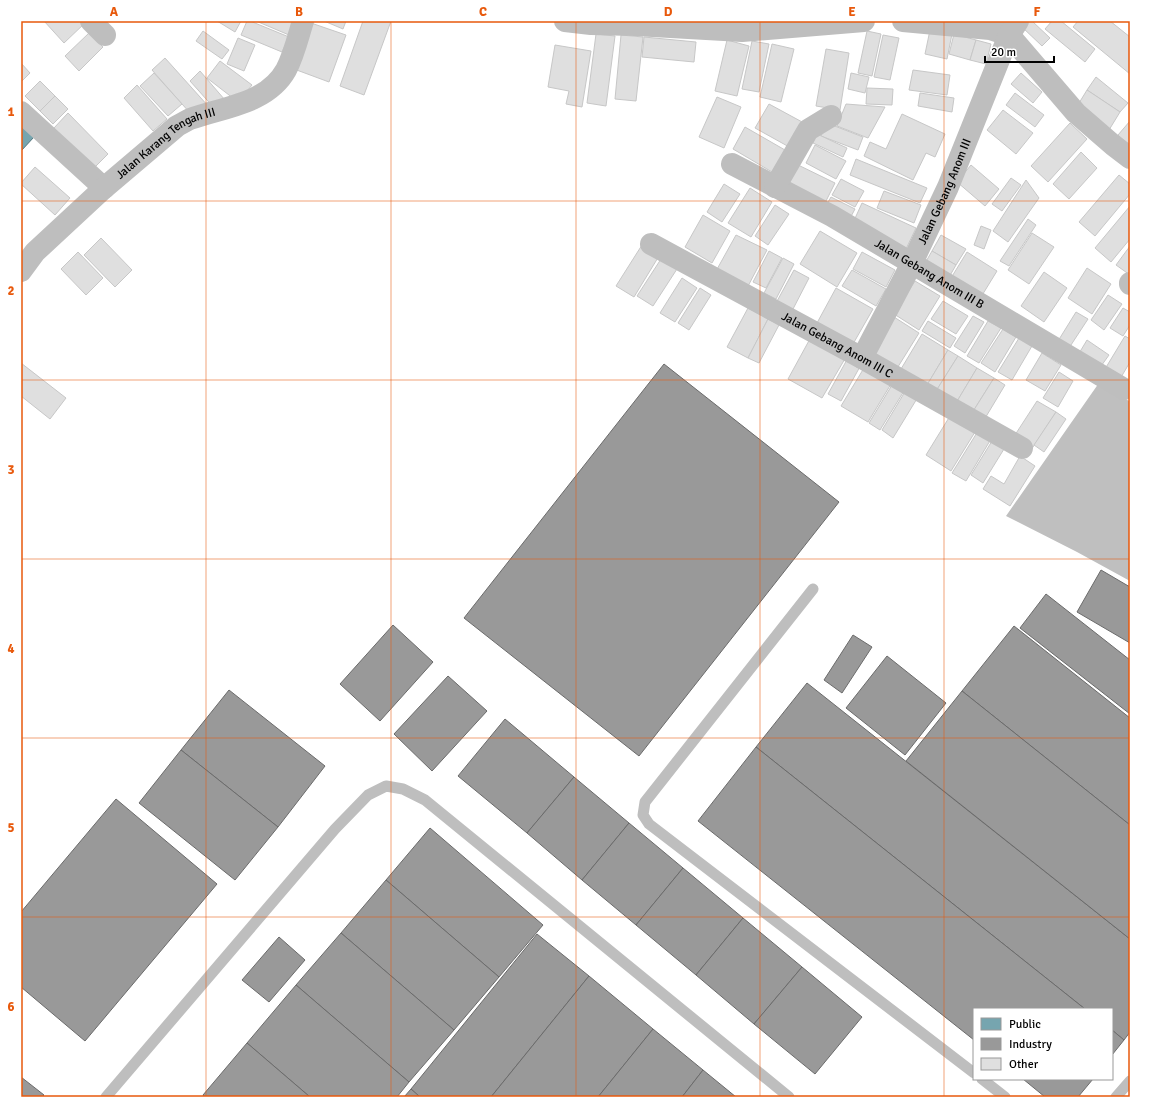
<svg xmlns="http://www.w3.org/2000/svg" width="1151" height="1118" viewBox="0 0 1151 1118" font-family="Signika,sans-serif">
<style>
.water{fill:#bfbfbf}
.public{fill:#76a5af;stroke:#53747a}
.industry{fill:#999;stroke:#6b6b6b}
.building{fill:#dfdfdf;stroke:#c7c7c7}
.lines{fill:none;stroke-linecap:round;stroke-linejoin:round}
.service{stroke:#bebebe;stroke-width:11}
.minor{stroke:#bebebe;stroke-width:22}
.grid{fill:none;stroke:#e8590c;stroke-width:1;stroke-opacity:0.55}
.labels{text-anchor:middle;stroke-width:4;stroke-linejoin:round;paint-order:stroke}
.street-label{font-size:12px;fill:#000;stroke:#fff}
.neatline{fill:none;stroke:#e8590c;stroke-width:1.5}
.grid-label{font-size:13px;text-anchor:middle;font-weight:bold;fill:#e8590c}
</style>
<rect width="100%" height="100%" fill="#fff"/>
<path class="water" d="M 1101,380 L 1130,402 L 1130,581 L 1077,552 L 1006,516 Z"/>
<path class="public" d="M 21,125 L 34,137 L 21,151 Z"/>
<g class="industry">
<path d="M 664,364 L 839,502 L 639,756 L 464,618 Z"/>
<path d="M 1101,570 L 1130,587 L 1130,643 L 1077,612 Z"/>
<path d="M 1046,594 L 1130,660 L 1130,714 L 1020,628 Z"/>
<path d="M 393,625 L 433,662 L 380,721 L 340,684 Z"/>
<path d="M 1014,626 L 1130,718 L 1130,825 L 962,691 Z"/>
<path d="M 853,635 L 872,647 L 842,693 L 824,680 Z"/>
<path d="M 887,656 L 946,703 L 905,755 L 846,708 Z"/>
<path d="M 448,676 L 487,711 L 432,771 L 394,734 Z"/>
<path d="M 807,683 L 1130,939 L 1130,1032 L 1124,1040 L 1112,1030 L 1112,1009 L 1085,1009 L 756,747 Z"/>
<path d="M 229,690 L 325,766 L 278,827 L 181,750 Z"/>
<path d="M 962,691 L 1130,825 L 1130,939 L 906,761 Z"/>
<path d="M 505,719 L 574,777 L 527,833 L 458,776 Z"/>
<path d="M 756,747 L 1085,1009 L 974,1009 L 974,1040 L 698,821 Z"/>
<path d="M 181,750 L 278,827 L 235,880 L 139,803 Z"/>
<path d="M 574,777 L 629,823 L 582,880 L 527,833 Z"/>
<path d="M 116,799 L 217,884 L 85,1041 L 21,987 L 21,912 Z"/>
<path d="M 629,823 L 683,868 L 636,925 L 582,880 Z"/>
<path d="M 430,828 L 543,925 L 499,977 L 386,880 Z"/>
<path d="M 683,868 L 743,918 L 696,975 L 636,925 Z"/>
<path d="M 386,880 L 499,977 L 454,1030 L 341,933 Z"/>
<path d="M 743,918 L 802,967 L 754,1024 L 696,975 Z"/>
<path d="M 341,933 L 454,1030 L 409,1082 L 296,985 Z"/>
<path d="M 537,934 L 589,976 L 491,1097 L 420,1097 L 411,1089 Z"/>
<path d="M 279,937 L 305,960 L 269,1002 L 242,980 Z"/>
<path d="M 802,967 L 862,1017 L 815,1074 L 754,1024 Z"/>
<path d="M 589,976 L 653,1029 L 598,1097 L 491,1097 Z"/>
<path d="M 296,985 L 409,1082 L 397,1097 L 310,1097 L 247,1043 Z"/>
<path d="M 653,1029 L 703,1070 L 682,1097 L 598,1097 Z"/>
<path d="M 1112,1030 L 1124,1040 L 1112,1055 Z"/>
<path d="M 247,1043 L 310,1097 L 204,1097 L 203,1095 Z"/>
<path d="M 703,1070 L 736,1097 L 682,1097 Z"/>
<path d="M 21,1077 L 44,1095 L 42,1097 L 21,1097 Z"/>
<path d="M 1023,1079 L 1093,1079 L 1078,1097 L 1045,1097 Z"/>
<path d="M 411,1089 L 420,1097 L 404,1097 Z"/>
</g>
<g class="building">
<path d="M 44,21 L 85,21 L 86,22 L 64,43 Z"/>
<path d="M 217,21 L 241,21 L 235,32 Z"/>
<path d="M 247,21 L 250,21 L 289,37 L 282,52 L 241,35 Z"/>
<path d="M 256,21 L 295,21 L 289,35 Z"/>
<path d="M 324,21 L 346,21 L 343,29 Z"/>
<path d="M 363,21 L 391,21 L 364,95 L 340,86 Z"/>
<path d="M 1028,21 L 1032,21 L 1050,38 L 1042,46 L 1022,27 Z"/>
<path d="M 1052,21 L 1061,21 L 1095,49 L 1085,62 L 1045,29 Z"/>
<path d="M 1078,21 L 1110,21 L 1130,37 L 1130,74 L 1073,27 Z"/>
<path d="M 311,23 L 346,35 L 329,82 L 294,69 Z"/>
<path d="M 930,30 L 952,34 L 947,59 L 925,54 Z"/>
<path d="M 203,31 L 229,50 L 222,59 L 196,41 Z"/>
<path d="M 867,31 L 881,34 L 872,76 L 858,73 Z"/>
<path d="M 89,33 L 103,47 L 79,71 L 65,56 Z"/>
<path d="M 596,34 L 615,36 L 606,106 L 587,103 Z"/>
<path d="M 954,34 L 976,40 L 970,60 L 949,54 Z"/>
<path d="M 621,35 L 643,37 L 636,101 L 615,99 Z"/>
<path d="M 883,35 L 899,38 L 890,80 L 874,77 Z"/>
<path d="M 644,37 L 696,42 L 694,62 L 642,57 Z"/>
<path d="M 238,38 L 255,45 L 244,71 L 227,64 Z"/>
<path d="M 727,40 L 749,46 L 737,96 L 715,91 Z"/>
<path d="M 976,40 L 991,44 L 986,64 L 970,60 Z"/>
<path d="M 752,41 L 769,44 L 759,92 L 742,89 Z"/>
<path d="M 772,44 L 794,49 L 781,102 L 760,97 Z"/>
<path d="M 555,45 L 591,51 L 582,107 L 566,104 L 569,91 L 548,87 Z"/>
<path d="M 826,49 L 849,53 L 840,110 L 816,106 Z"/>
<path d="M 165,58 L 209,107 L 190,113 L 152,70 Z"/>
<path d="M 220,61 L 252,85 L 238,102 L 207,78 Z"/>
<path d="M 21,63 L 30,73 L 21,82 Z"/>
<path d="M 913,70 L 950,75 L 947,95 L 909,90 Z"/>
<path d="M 200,71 L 225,100 L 215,109 L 190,81 Z"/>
<path d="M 154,73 L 182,104 L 168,116 L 140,86 Z"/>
<path d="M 851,73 L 869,77 L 865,93 L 848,89 Z"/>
<path d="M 1021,73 L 1042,92 L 1033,103 L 1011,84 Z"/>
<path d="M 1096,77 L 1128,103 L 1120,112 L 1087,90 Z"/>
<path d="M 40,81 L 55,96 L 40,111 L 25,96 Z"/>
<path d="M 137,85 L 167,119 L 153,131 L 124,98 Z"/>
<path d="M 867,88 L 893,89 L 892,105 L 866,104 Z"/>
<path d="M 1087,90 L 1120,112 L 1109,130 L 1076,108 Z"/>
<path d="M 920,93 L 954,98 L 952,112 L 918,106 Z"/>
<path d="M 1015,93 L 1044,115 L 1035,127 L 1006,105 Z"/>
<path d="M 55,96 L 68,109 L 53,124 L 40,111 Z"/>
<path d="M 717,97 L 741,107 L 724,148 L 699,137 Z"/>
<path d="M 769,104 L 804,123 L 791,148 L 755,128 Z"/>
<path d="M 846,104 L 885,107 L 868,138 L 837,126 Z"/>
<path d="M 1003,110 L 1033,133 L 1016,154 L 987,130 Z"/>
<path d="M 68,113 L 108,154 L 94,168 L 54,128 Z"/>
<path d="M 902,114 L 945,134 L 935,157 L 926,153 L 913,180 L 864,156 L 870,142 L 886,149 Z"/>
<path d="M 1130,121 L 1130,146 L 1118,135 Z"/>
<path d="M 827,123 L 863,137 L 858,150 L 821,136 Z"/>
<path d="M 1070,123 L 1087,139 L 1048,182 L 1031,166 Z"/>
<path d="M 745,127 L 785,150 L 772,172 L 733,149 Z"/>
<path d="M 817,134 L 847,148 L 843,157 L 813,143 Z"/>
<path d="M 815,145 L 846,161 L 836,179 L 806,163 Z"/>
<path d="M 1081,152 L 1097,168 L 1069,199 L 1053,184 Z"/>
<path d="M 856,159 L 927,188 L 920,203 L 850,175 Z"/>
<path d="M 792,162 L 835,183 L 825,203 L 782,182 Z"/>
<path d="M 971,165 L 999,189 L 985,206 L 957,182 Z"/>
<path d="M 35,167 L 70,198 L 55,215 L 21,184 L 21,183 Z"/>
<path d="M 1119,175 L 1130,184 L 1130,194 L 1095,236 L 1079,222 Z"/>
<path d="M 1011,178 L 1021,185 L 1002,211 L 992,204 Z"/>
<path d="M 841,179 L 864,191 L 855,207 L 832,195 Z"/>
<path d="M 1026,180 L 1039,198 L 1008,242 L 993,231 Z"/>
<path d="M 724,184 L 740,194 L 722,222 L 707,212 Z"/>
<path d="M 750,188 L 772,202 L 751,237 L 728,223 Z"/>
<path d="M 884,191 L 921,205 L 914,223 L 877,208 Z"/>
<path d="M 831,197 L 855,209 L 848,222 L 824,209 Z"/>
<path d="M 862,203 L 916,228 L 906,249 L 852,225 Z"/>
<path d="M 775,205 L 789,214 L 768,245 L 755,236 Z"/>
<path d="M 1130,206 L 1130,239 L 1111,262 L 1095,248 Z"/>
<path d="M 703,215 L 730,231 L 712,263 L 685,247 Z"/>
<path d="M 1028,219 L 1036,225 L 1009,266 L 1000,261 Z"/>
<path d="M 981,226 L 991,230 L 984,249 L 974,245 Z"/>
<path d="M 820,231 L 857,253 L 837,287 L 800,264 Z"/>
<path d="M 1032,233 L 1054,247 L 1029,284 L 1008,270 Z"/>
<path d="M 736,235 L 767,250 L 747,288 L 716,271 Z"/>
<path d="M 941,235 L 966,249 L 956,265 L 932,251 Z"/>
<path d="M 101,238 L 132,270 L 115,287 L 84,255 Z"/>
<path d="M 642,245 L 659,256 L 634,297 L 616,286 Z"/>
<path d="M 1130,246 L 1130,275 L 1116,265 Z"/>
<path d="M 769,251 L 782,258 L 766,288 L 753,282 Z"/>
<path d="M 932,251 L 956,265 L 948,279 L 924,265 Z"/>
<path d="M 78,252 L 103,278 L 86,295 L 61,269 Z"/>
<path d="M 862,252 L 895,270 L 886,287 L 853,269 Z"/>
<path d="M 967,252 L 997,271 L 981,297 L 951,278 Z"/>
<path d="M 783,258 L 794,264 L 776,299 L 764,293 Z"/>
<path d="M 661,259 L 677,269 L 653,306 L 637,296 Z"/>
<path d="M 1087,268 L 1111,284 L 1092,314 L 1068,298 Z"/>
<path d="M 794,270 L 809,278 L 792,311 L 776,303 Z"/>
<path d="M 852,270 L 886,289 L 876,306 L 842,286 Z"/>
<path d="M 1044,272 L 1067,288 L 1044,322 L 1021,306 Z"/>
<path d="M 682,278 L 697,288 L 675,322 L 660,313 Z"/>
<path d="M 915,281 L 940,296 L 919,330 L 894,314 Z"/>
<path d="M 700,288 L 711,295 L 689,330 L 678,323 Z"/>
<path d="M 836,288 L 873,309 L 853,344 L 817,323 Z"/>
<path d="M 1108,295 L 1122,304 L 1104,330 L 1091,320 Z"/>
<path d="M 943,301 L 968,316 L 956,334 L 931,319 Z"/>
<path d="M 748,308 L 768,319 L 748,358 L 727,347 Z"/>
<path d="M 1123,308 L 1130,312 L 1130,325 L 1123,336 L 1110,328 Z"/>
<path d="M 1076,312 L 1088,319 L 1069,348 L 1058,341 Z"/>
<path d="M 973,316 L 984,322 L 965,353 L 954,346 Z"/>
<path d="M 894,317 L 919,333 L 896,370 L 871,354 Z"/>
<path d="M 768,319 L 779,325 L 759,363 L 748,358 Z"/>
<path d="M 928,321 L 956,338 L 950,348 L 922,331 Z"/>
<path d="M 988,321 L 1001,328 L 979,363 L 967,356 Z"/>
<path d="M 1003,329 L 1016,337 L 995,372 L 981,363 Z"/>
<path d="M 922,334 L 948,350 L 927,385 L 901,369 Z"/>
<path d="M 1125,336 L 1130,339 L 1130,362 L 1120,379 L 1105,369 Z"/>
<path d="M 811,337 L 846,357 L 822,398 L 788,379 Z"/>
<path d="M 1019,338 L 1032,346 L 1012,380 L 998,372 Z"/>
<path d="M 1087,340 L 1109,355 L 1099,369 L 1078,355 Z"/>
<path d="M 948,350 L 958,356 L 936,391 L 927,385 Z"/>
<path d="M 1042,353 L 1061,365 L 1045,391 L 1026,380 Z"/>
<path d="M 849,356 L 862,363 L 841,401 L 828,394 Z"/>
<path d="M 958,356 L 977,368 L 956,403 L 936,391 Z"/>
<path d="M 21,363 L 66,398 L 50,419 L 21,396 Z"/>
<path d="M 864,368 L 891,384 L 868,422 L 841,406 Z"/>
<path d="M 977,368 L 994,378 L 972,413 L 956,403 Z"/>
<path d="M 1059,372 L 1073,381 L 1058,407 L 1043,398 Z"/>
<path d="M 994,378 L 1005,385 L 984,420 L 972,413 Z"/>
<path d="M 892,385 L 904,391 L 880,430 L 869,423 Z"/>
<path d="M 906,390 L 918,397 L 893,438 L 882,430 Z"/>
<path d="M 1037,401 L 1056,412 L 1031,450 L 1013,438 Z"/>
<path d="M 1056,412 L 1066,419 L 1044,452 L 1034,445 Z"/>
<path d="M 950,416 L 975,432 L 951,471 L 926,455 Z"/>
<path d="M 978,431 L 991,439 L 966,481 L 952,473 Z"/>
<path d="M 992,441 L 1004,449 L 983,483 L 971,475 Z"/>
<path d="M 1020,456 L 1035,466 L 1010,506 L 983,489 L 991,476 L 1004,484 Z"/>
</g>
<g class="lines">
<g class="service">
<path d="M 813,589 L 645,802 L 643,815 L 649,824 L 974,1073"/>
<path d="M 982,1079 L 1005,1097"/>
<path d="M 106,1097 L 335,829 L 368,795 L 386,786 L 403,789 L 425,800 L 789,1097"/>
<path d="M 1116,1097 L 1130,1081"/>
</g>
<g class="minor">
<path d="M 91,21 L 105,35"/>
<path d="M 565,21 L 591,24 L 635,25 L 742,31 L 864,21"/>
<path d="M 903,21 L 990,29 L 1009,35 L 1076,113 L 1113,145 L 1130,158"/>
<path d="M 21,112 L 104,188"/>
<path id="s1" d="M 732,164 L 832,216 L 1124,389"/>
<path d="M 775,187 L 808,130 L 831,116"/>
<path id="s2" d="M 651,244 L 862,358 L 1022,448"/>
<path id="s3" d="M 21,271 L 35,252 L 104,188 L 177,126 C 181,124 186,121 190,119 C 223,107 267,104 286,70 C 294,55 298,37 303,21"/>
<path d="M 1130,284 L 1130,283"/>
<path id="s4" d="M 862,358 L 912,263 L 948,187 L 1009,35 L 1018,21"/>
</g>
</g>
<path class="grid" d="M 206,21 L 206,1097M 391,21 L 391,1097M 576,21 L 576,1097M 760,21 L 760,1097M 944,21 L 944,1097M 21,201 L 1130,201M 21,380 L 1130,380M 21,559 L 1130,559M 21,738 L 1130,738M 21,917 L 1130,917"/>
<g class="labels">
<g class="street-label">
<text dy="4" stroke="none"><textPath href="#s3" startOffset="195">Jalan Karang Tengah III</textPath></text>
<text dy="4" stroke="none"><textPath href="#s4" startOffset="186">Jalan Gebang Anom III</textPath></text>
<text dy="4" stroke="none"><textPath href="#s1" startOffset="226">Jalan Gebang Anom III B</textPath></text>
<text dy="4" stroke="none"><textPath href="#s2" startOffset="212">Jalan Gebang Anom III C</textPath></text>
</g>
</g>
<rect width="1151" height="1118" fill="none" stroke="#ffffff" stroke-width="44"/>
<rect x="973" y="1008" width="140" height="72" fill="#ffffff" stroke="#999999"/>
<rect x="981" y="1018" width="20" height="12" fill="#76a5af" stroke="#999999"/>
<text x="1009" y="1028" font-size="12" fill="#000000">Public</text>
<rect x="981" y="1038" width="20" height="12" fill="#999999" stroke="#999999"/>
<text x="1009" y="1048" font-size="12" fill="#000000">Industry</text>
<rect x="981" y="1058" width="20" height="12" fill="#dfdfdf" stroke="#999999"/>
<text x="1009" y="1068" font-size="12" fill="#000000">Other</text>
<path d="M985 56v6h69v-6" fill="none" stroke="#000000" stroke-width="2"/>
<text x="991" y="56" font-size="12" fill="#000000" stroke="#ffffff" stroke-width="3" paint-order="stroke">20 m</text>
<rect x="22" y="22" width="1107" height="1074" class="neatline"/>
<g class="grid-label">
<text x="114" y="16">A</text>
<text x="299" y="16">B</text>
<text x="483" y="16">C</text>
<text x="668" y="16">D</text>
<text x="852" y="16">E</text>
<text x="1037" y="16">F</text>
<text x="11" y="116">1</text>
<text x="11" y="295">2</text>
<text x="11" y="474">3</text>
<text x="11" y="653">4</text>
<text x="11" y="832">5</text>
<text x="11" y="1011">6</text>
</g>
</svg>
